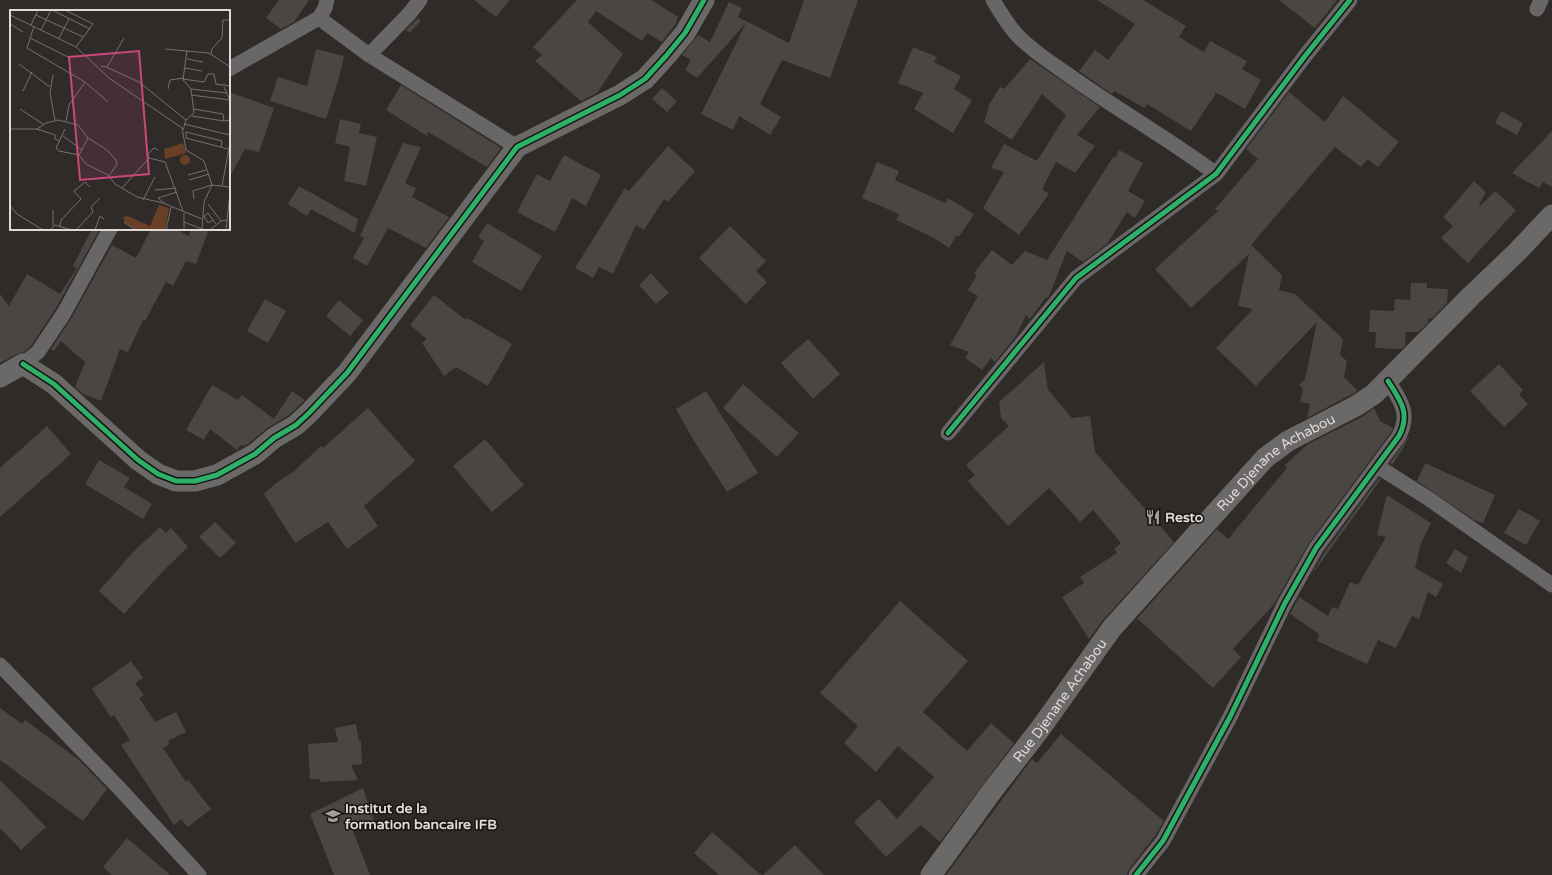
<svg xmlns="http://www.w3.org/2000/svg" width="1552" height="875" viewBox="0 0 1552 875" font-family="'Varela Round',sans-serif">
<style>
.building{fill:#494644}
.lines{fill:none;stroke-linecap:round;stroke-linejoin:round}
.street{stroke:#686666;stroke-width:15}
.secondary{stroke:#6b6968;stroke-width:21}
.cycleway-casing{stroke:#161311;stroke-width:8}
.cycleway{stroke:#2db169;stroke-width:5}
.labels{text-anchor:middle;stroke-width:3;stroke-linejoin:round;paint-order:stroke}
.street-label{font-size:14px;fill:#dfdad8;stroke:#161311}
.poi-label{font-size:14px;font-weight:bold;fill:#dfdad8;stroke:#161311;text-anchor:start}
.inset-road{fill:none;stroke:#75716e;stroke-width:1}
.view{fill:#c9487a;fill-opacity:0.15;stroke:#c9487a;stroke-width:2}
.inset-edge{fill:none;stroke:#dfdad8;stroke-width:2}
</style>
<rect width="100%" height="100%" fill="#2e2b28"/>
<g class="building">
<path d="M 279,0 L 309,0 L 294,22 L 281,29 L 266,18 Z"/>
<path d="M 474,0 L 510,0 L 496,17 Z"/>
<path d="M 577,0 L 651,0 L 678,17 L 676,21 L 677,22 L 662,42 L 647,33 L 642,41 L 596,11 L 588,22 L 623,54 L 597,93 L 581,101 L 535,61 L 542,55 L 533,47 Z"/>
<path d="M 804,0 L 858,0 L 830,78 L 782,60 L 760,104 L 781,117 L 770,135 L 739,116 L 733,130 L 701,114 L 746,23 L 697,78 L 685,70 L 691,60 L 682,55 L 698,35 L 710,42 L 729,2 L 742,8 L 738,17 L 789,43 Z"/>
<path d="M 1097,0 L 1143,0 L 1186,26 L 1179,37 L 1204,52 L 1210,41 L 1247,61 L 1242,69 L 1261,80 L 1245,109 L 1215,92 L 1215,95 L 1191,131 L 1147,104 L 1145,108 L 1114,91 L 1112,94 L 1079,71 L 1095,50 L 1108,60 L 1135,24 Z"/>
<path d="M 1279,0 L 1337,0 L 1315,28 Z"/>
<path d="M 418,18 L 421,21 L 409,33 L 406,30 Z"/>
<path d="M 913,47 L 937,57 L 934,62 L 961,76 L 954,89 L 972,100 L 953,133 L 914,109 L 923,93 L 898,83 Z"/>
<path d="M 316,49 L 344,56 L 339,78 L 326,119 L 270,101 L 278,77 L 307,86 Z"/>
<path d="M 1030,59 L 1100,107 L 1077,135 L 1095,146 L 1075,173 L 1056,162 L 1042,189 L 1049,194 L 1019,235 L 983,208 L 1004,172 L 991,168 L 1004,144 L 1037,161 L 1066,115 L 1042,94 L 1012,140 L 984,122 L 990,103 L 1000,87 L 1004,89 Z"/>
<path d="M 401,85 L 501,148 L 487,167 L 428,132 L 427,136 L 386,110 Z"/>
<path d="M 662,88 L 677,101 L 667,112 L 652,99 Z"/>
<path d="M 229,92 L 274,108 L 259,152 L 245,149 L 229,178 Z"/>
<path d="M 1289,92 L 1325,122 L 1343,96 L 1399,142 L 1378,167 L 1368,159 L 1361,167 L 1335,147 L 1251,245 L 1282,275 L 1279,290 L 1295,294 L 1343,339 L 1340,355 L 1347,361 L 1344,377 L 1356,389 L 1356,392 L 1307,418 L 1310,404 L 1300,402 L 1303,389 L 1299,385 L 1305,379 L 1317,322 L 1256,386 L 1216,348 L 1253,309 L 1238,306 L 1249,254 L 1191,308 L 1155,269 L 1218,211 L 1215,209 L 1258,159 L 1246,149 Z"/>
<path d="M 1501,111 L 1523,123 L 1517,135 L 1495,123 Z"/>
<path d="M 340,119 L 361,124 L 359,133 L 377,137 L 366,186 L 344,181 L 350,147 L 335,143 Z"/>
<path d="M 1552,131 L 1552,187 L 1543,182 L 1539,188 L 1512,173 Z"/>
<path d="M 403,143 L 421,147 L 405,183 L 416,188 L 412,197 L 449,217 L 426,248 L 388,228 L 367,266 L 353,258 L 364,238 L 360,236 Z"/>
<path d="M 668,146 L 695,171 L 668,202 L 664,199 L 644,230 L 636,225 L 613,274 L 599,267 L 593,278 L 575,268 L 625,188 L 629,191 Z"/>
<path d="M 1119,150 L 1143,163 L 1128,191 L 1145,201 L 1135,218 L 1127,212 L 1107,244 L 1083,262 L 1067,251 L 1049,296 L 1048,298 L 1046,297 L 1030,319 L 1026,315 L 1016,336 L 995,362 L 991,358 L 982,370 L 965,358 L 969,352 L 950,345 L 978,296 L 968,290 L 977,275 L 974,273 L 992,250 L 1012,265 L 1025,251 L 1047,260 L 1113,157 L 1115,158 Z"/>
<path d="M 564,155 L 601,175 L 586,206 L 572,198 L 555,232 L 517,212 L 537,174 L 550,181 Z"/>
<path d="M 877,162 L 899,171 L 895,180 L 945,203 L 948,198 L 974,214 L 959,237 L 957,235 L 949,248 L 934,238 L 896,220 L 899,214 L 862,198 Z"/>
<path d="M 1474,181 L 1486,192 L 1479,205 L 1480,206 L 1495,191 L 1516,210 L 1468,263 L 1441,238 L 1453,226 L 1443,217 Z"/>
<path d="M 299,186 L 358,219 L 355,233 L 311,209 L 307,216 L 288,204 Z"/>
<path d="M 487,223 L 542,256 L 521,291 L 472,262 L 484,241 L 478,237 Z"/>
<path d="M 730,226 L 766,261 L 756,271 L 767,282 L 746,304 L 699,258 Z"/>
<path d="M 92,229 L 100,229 L 56,308 L 31,346 L 24,352 L 17,354 L 0,363 L 0,294 L 9,306 L 27,274 L 60,294 L 77,268 L 73,266 Z"/>
<path d="M 151,229 L 175,229 L 189,236 L 191,229 L 209,229 L 196,264 L 186,261 L 173,286 L 166,282 L 145,321 L 143,320 L 128,352 L 120,349 L 101,401 L 83,394 L 75,387 L 85,362 L 61,341 L 54,351 L 51,349 L 72,317 L 112,245 L 136,258 Z"/>
<path d="M 651,273 L 669,293 L 656,304 L 639,285 Z"/>
<path d="M 1411,283 L 1427,283 L 1427,288 L 1448,289 L 1447,303 L 1432,318 L 1428,318 L 1428,323 L 1418,332 L 1406,332 L 1405,346 L 1401,349 L 1375,348 L 1376,332 L 1369,332 L 1370,310 L 1394,311 L 1395,299 L 1410,300 Z"/>
<path d="M 434,295 L 466,320 L 467,318 L 512,344 L 488,386 L 456,367 L 444,376 L 422,343 L 427,339 L 410,325 Z"/>
<path d="M 265,299 L 286,311 L 268,343 L 247,331 Z"/>
<path d="M 339,300 L 363,320 L 350,336 L 326,316 Z"/>
<path d="M 808,339 L 840,374 L 813,399 L 781,363 Z"/>
<path d="M 1044,362 L 1048,390 L 1072,418 L 1090,416 L 1095,452 L 1174,542 L 1103,620 L 1089,639 L 1062,597 L 1084,583 L 1080,577 L 1117,553 L 1114,549 L 1121,543 L 1093,510 L 1080,522 L 1049,488 L 1008,526 L 968,481 L 975,475 L 966,465 L 1009,426 L 1001,418 L 999,402 Z"/>
<path d="M 1499,364 L 1523,390 L 1519,394 L 1528,404 L 1504,427 L 1470,391 Z"/>
<path d="M 743,384 L 799,433 L 777,457 L 723,408 Z"/>
<path d="M 212,385 L 238,400 L 242,395 L 274,419 L 292,391 L 305,400 L 289,415 L 266,429 L 248,444 L 244,446 L 241,445 L 237,450 L 210,429 L 204,440 L 186,430 Z"/>
<path d="M 706,391 L 758,473 L 727,492 L 694,441 L 676,409 Z"/>
<path d="M 368,408 L 415,461 L 364,506 L 378,526 L 347,549 L 328,522 L 295,543 L 264,494 L 276,483 L 293,472 L 321,446 L 323,448 Z"/>
<path d="M 1374,408 L 1380,421 L 1393,428 L 1391,432 L 1309,543 L 1274,604 L 1233,649 L 1241,657 L 1213,688 L 1138,619 L 1134,622 L 1217,529 L 1228,539 L 1287,468 L 1285,465 L 1308,444 L 1362,417 Z"/>
<path d="M 47,426 L 71,454 L 0,517 L 0,468 Z"/>
<path d="M 1408,437 L 1409,437 L 1402,450 L 1392,465 L 1390,463 Z"/>
<path d="M 485,439 L 524,485 L 492,512 L 453,466 Z"/>
<path d="M 99,460 L 130,478 L 124,487 L 152,504 L 143,519 L 85,484 Z"/>
<path d="M 1425,463 L 1495,495 L 1483,523 L 1474,520 L 1417,481 Z"/>
<path d="M 1379,478 L 1381,479 L 1311,576 L 1324,553 Z"/>
<path d="M 1387,495 L 1431,523 L 1421,543 L 1415,568 L 1443,584 L 1436,597 L 1428,592 L 1419,619 L 1412,616 L 1396,648 L 1378,640 L 1367,664 L 1317,641 L 1319,634 L 1290,614 L 1299,597 L 1328,616 L 1332,607 L 1338,609 L 1350,582 L 1358,585 L 1386,537 L 1377,535 Z"/>
<path d="M 1519,509 L 1540,521 L 1526,545 L 1504,533 Z"/>
<path d="M 215,522 L 236,543 L 220,558 L 199,537 Z"/>
<path d="M 160,527 L 166,533 L 171,528 L 188,547 L 163,571 L 124,614 L 99,591 L 135,550 Z"/>
<path d="M 1455,549 L 1468,557 L 1461,573 L 1446,563 Z"/>
<path d="M 900,601 L 968,661 L 923,712 L 967,751 L 991,723 L 1014,743 L 940,842 L 921,825 L 886,857 L 854,822 L 879,799 L 897,819 L 934,777 L 898,746 L 876,772 L 844,743 L 858,726 L 820,693 Z"/>
<path d="M 131,661 L 143,678 L 135,683 L 144,695 L 139,698 L 155,722 L 176,712 L 186,732 L 168,741 L 170,744 L 163,748 L 186,782 L 188,780 L 211,809 L 188,827 L 181,819 L 174,825 L 121,745 L 130,740 L 114,715 L 111,717 L 92,689 Z"/>
<path d="M 0,708 L 22,724 L 25,720 L 79,760 L 107,789 L 83,821 L 0,760 Z"/>
<path d="M 356,724 L 359,741 L 361,741 L 362,764 L 351,765 L 358,780 L 320,782 L 320,779 L 310,779 L 308,744 L 338,742 L 335,728 Z"/>
<path d="M 1061,734 L 1164,821 L 1155,836 L 1129,869 L 1127,875 L 946,875 L 1032,759 L 1037,763 Z"/>
<path d="M 0,780 L 46,827 L 21,850 L 0,828 Z"/>
<path d="M 363,788 L 374,820 L 352,828 L 370,875 L 334,875 L 310,814 Z"/>
<path d="M 712,832 L 761,875 L 719,875 L 694,853 Z"/>
<path d="M 127,838 L 170,875 L 112,875 L 103,867 Z"/>
<path d="M 795,845 L 824,875 L 763,875 Z"/>
</g>
<g class="lines">
<g class="street">
<path d="M 993,0 C 1000,12 1007,24 1017,35 C 1031,50 1050,62 1067,74 C 1116,109 1168,138 1216,174"/>
<path d="M 1537,9 L 1541,0"/>
<path d="M 319,18 L 369,55 L 517,147"/>
<path d="M 369,55 L 409,14 L 420,0"/>
<path d="M 229,69 L 319,18 L 325,8 L 327,0"/>
<path d="M 23,364 L 38,352 L 64,313 L 110,229"/>
<path d="M 948,433 L 1076,278 L 1216,174 L 1305,56 L 1350,0"/>
<path d="M 1377,466 L 1429,499 L 1552,585"/>
<path d="M 0,665 L 120,789 L 199,875"/>
<path d="M 1136,875 L 1163,841 L 1230,717 L 1285,603 L 1316,548 L 1399,436 C 1411,413 1400,400 1388,381"/>
</g>
<g class="secondary">
<path d="M 0,377 L 23,364 L 54,384 L 138,460 L 158,474 L 176,481 L 195,481 L 217,475 L 255,454 L 274,438 L 296,425 L 309,413 L 347,373 L 517,147 L 620,95 L 645,79 L 666,56 L 685,33 L 704,0"/>
<path id="s1" d="M 931,875 L 992,791 L 1040,729 L 1112,628 L 1265,458 L 1288,441 L 1356,406 L 1374,394 L 1471,296 L 1517,252 L 1552,215"/>
</g>
<g class="cycleway-casing">
<g id="cycleway">
<path d="M 23,364 L 54,384 L 138,460 L 158,474 L 176,481 L 195,481 L 217,475 L 255,454 L 274,438 L 296,425 L 309,413 L 347,373 L 517,147 L 620,95 L 645,79 L 666,56 L 685,33 L 704,0"/>
<path d="M 948,433 L 1076,278 L 1216,174 L 1305,56 L 1350,0"/>
<path d="M 1136,875 L 1163,841 L 1230,717 L 1285,603 L 1316,548 L 1399,436 C 1411,413 1400,400 1388,381"/>
</g>
</g>
<use href="#cycleway" class="cycleway"/>
</g>
<defs>
<g id="restaurant-bare" transform="scale(1.2)"><path d="M-5-6h1v4h1v-4h1v4h1v-4h1v5L-1.5 .5V6h-2V.5L-5-1ZM5-6V6H3V1.5H1.5Q1.5-4 5-6Z" fill="#a19d9a" stroke="#161311" stroke-width="2.5" paint-order="stroke"/></g>
<g id="school-bare" transform="scale(1.2)"><path d="M0-5L7-2L0 1L-7-2ZM-4 1L0 2.5L4 1V4Q0 6-4 4Z" fill="#a19d9a" stroke="#161311" stroke-width="2.5" paint-order="stroke"/></g>
</defs>
<g fill-rule="evenodd">
<use href="#restaurant-bare" x="1153" y="517"/>
<use href="#school-bare" x="333" y="816"/>
</g>
<g class="labels">
<g class="street-label">
<text dy="5" stroke="none"><textPath href="#s1" startOffset="541">Rue Djenane Achabou</textPath></text>
<text dy="5" stroke="none"><textPath href="#s1" startOffset="217">Rue Djenane Achabou</textPath></text>
</g>
<g class="poi-label">
<text x="1165" y="522">Resto</text>
<text x="345" y="813">Institut de la<tspan x="345" dy="16">formation bancaire IFB</tspan></text>
</g>
</g>
<g transform="translate(10 10)">
<rect width="220" height="220" fill="#2e2b28"/>
<path d="M 173,133 L 176,143 L 155,149 L 154,139 ZM170 150a5 5 0 1 1 10 0a5 5 0 1 1-10 0ZM 149,195 L 159,198 L 155,220 L 127,220 L 114,211 L 113,207 L 118,206 L 140,216 Z" fill="#693f27"/>
<path class="inset-road" d="M 42,0 L 80,19M 55,0 L 83,14 L 66,37M 0,5 L 66,37 L 99,68 L 172,118 L 176,140 L 194,151 L 202,175 L 194,192 L 192,220M 26,5 L 73,27M 0,14 L 13,22M 21,15 L 28,0M 24,16 L 17,38 L 75,72 L 98,92M 31,20 L 41,0M 20,28 L 60,48M 49,28 L 59,9M 155,39 L 199,43 L 220,57M 177,40 L 173,70 L 181,79M 201,44 L 202,39 L 212,28 L 213,10 L 220,10M 177,49 L 193,52M 9,54 L 40,77M 91,57 L 94,56 L 129,72 L 176,110M 97,57 L 114,28M 175,58 L 192,61M 43,65 L 40,83 L 45,110M 173,69 L 194,72 L 198,64 L 204,64 L 206,74 L 220,76M 214,77 L 220,90M 158,79 L 160,70 L 174,68M 13,81 L 22,62M 181,85 L 220,90M 10,99 L 33,114M 184,99 L 213,104 L 214,111M 182,106 L 214,111 L 220,110M 56,111 L 59,95 L 75,72M 174,114 L 220,125M 0,119 L 27,119 L 36,113 L 48,110 L 68,115 L 78,128 L 97,140 L 106,150 L 107,154 L 99,166M 27,119 L 45,125 L 45,129 L 50,131M 55,119 L 46,138 L 49,141 L 69,145 L 76,154 L 98,165 L 105,174 L 127,187 L 153,193 L 192,209M 173,120 L 176,110 L 184,103 L 181,79 L 217,83M 53,126 L 72,140M 211,137 L 212,131 L 176,122 L 176,128 L 218,139M 148,140 L 144,138 L 138,144 L 139,148 L 155,152 L 173,201M 69,145 L 78,128M 178,165 L 196,160M 179,170 L 199,164M 212,176 L 220,133M 112,178 L 139,148M 145,180 L 166,178M 184,189 L 183,181 L 202,175 L 220,177M 133,190 L 145,167M 154,193 L 148,188 L 167,182M 198,194 L 211,211M 0,196 L 7,204 L 33,220M 43,200 L 43,215M 203,210 L 198,213 L 194,206 L 198,203 L 203,210 L 206,214M 114,212 L 126,220M 174,212 L 192,219M 50,216 L 51,210 L 71,189 L 64,181 L 75,172 L 80,177M 40,220 L 45,215 L 62,220M 66,220 L 83,202 L 81,197 L 90,188M 85,220 L 90,206 L 94,209M 156,220 L 161,197M 174,220 L 174,203M 200,220 L 211,211 L 217,210M 216,220 L 220,183"/>
<path class="view" d="M 129,41 L 139,164 L 70,170 L 59,47 Z"/>
<rect width="220" height="220" class="inset-edge"/>
</g>
</svg>
